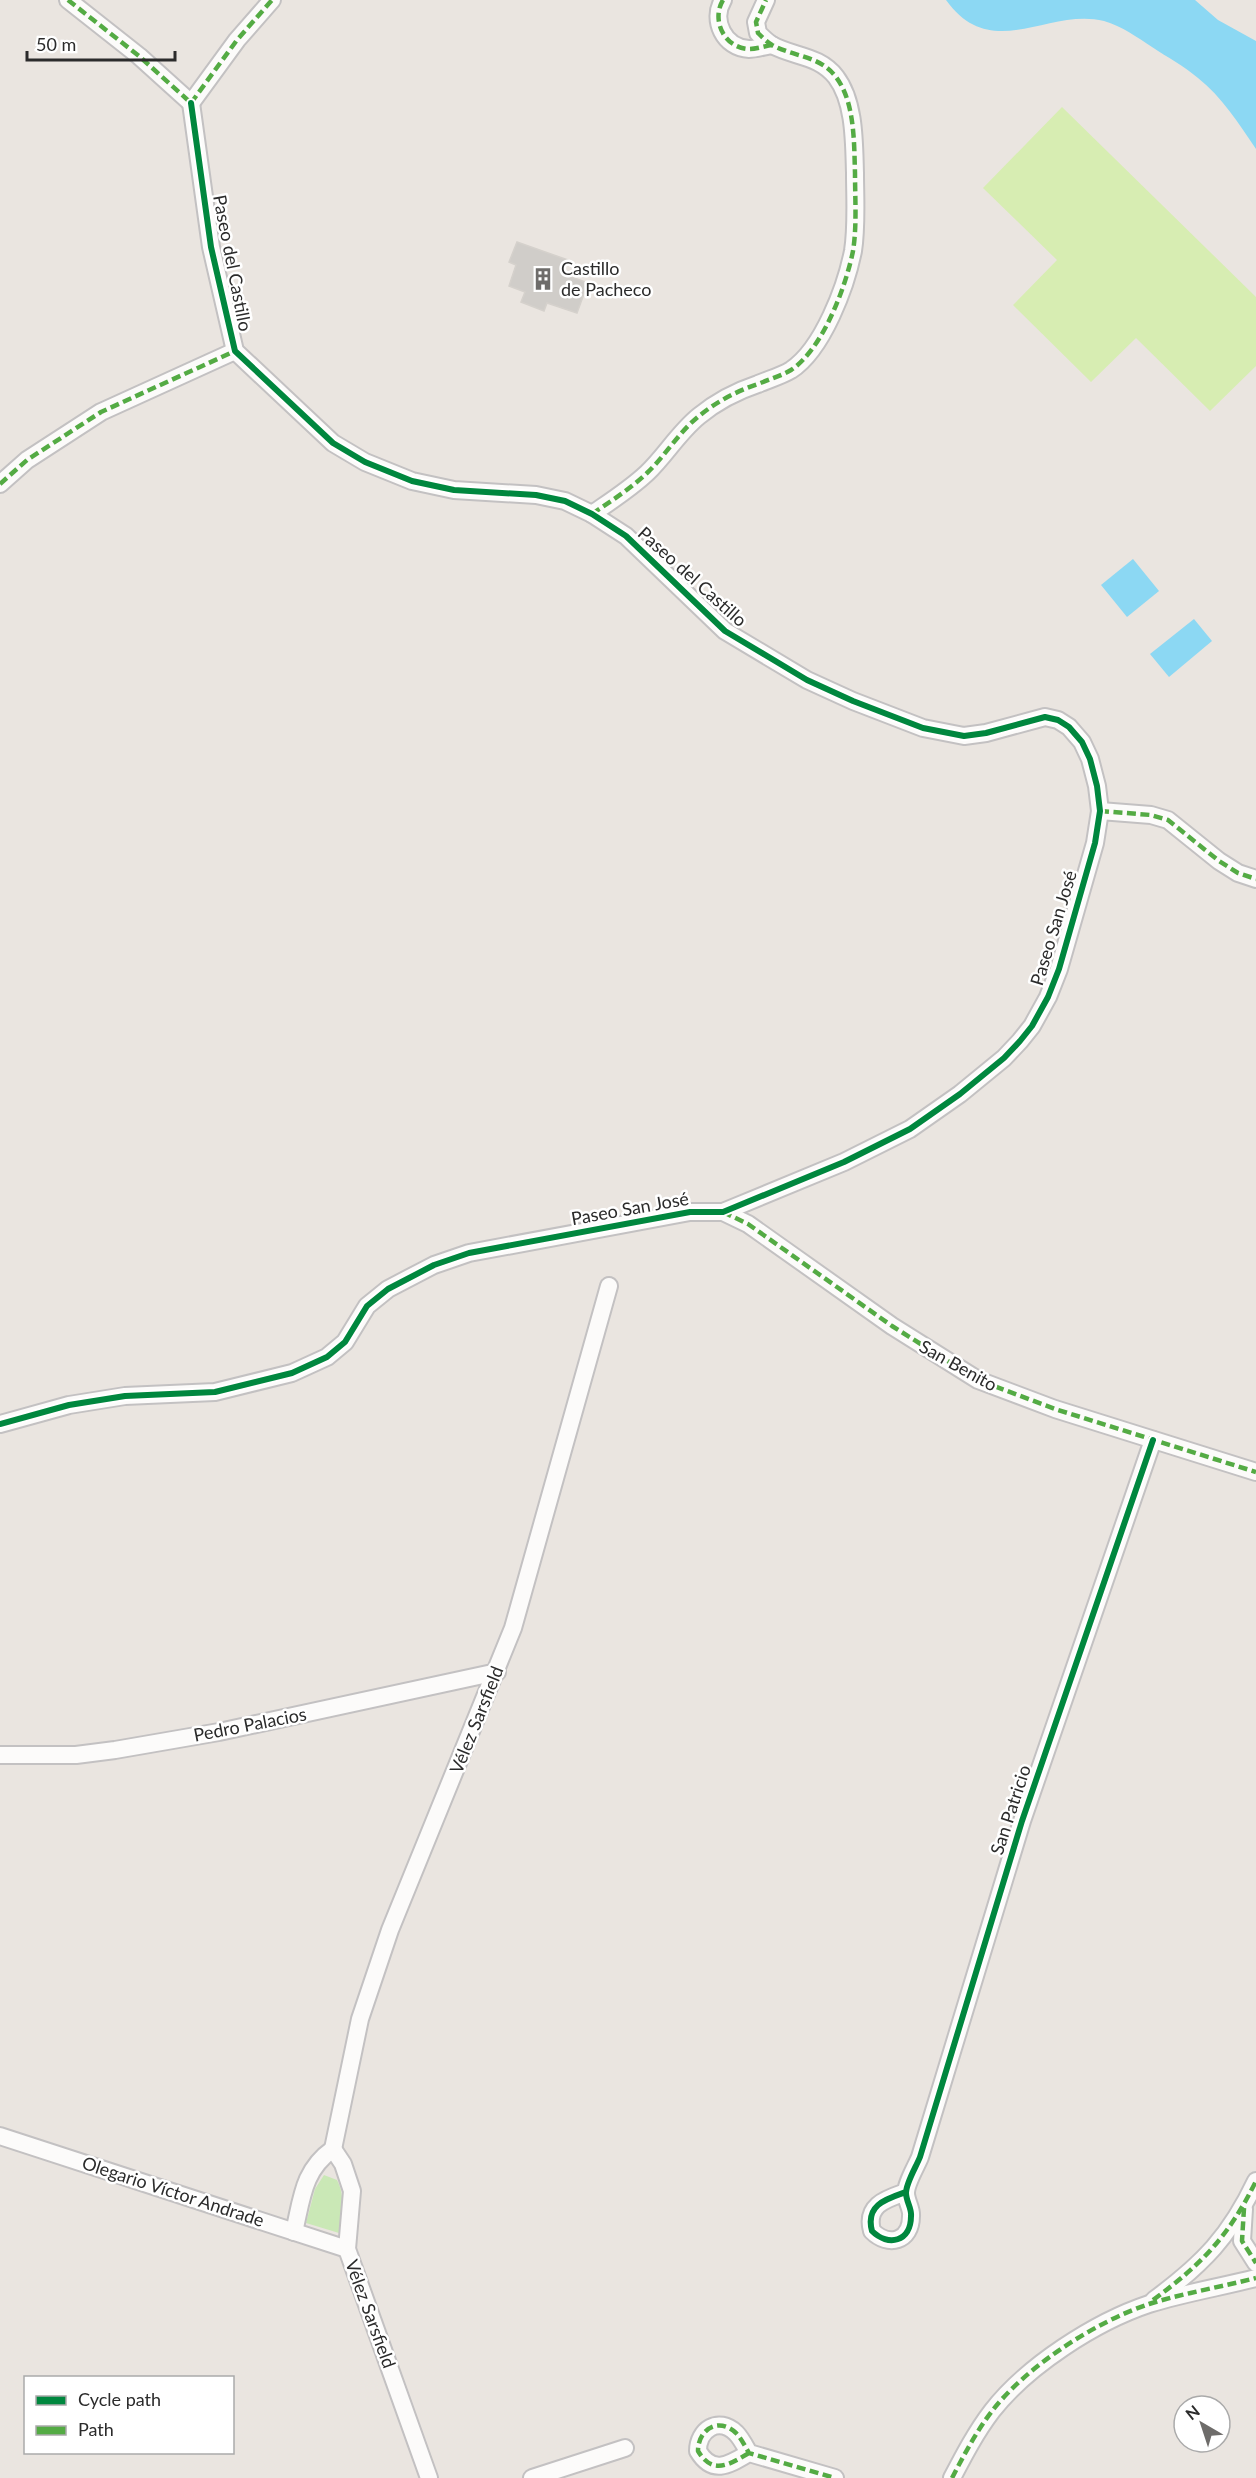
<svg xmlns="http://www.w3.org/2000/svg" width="1256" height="2478" viewBox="0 0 1256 2478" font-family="Lato,sans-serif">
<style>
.green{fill:#cae8b6}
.pitch{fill:#d7edb2}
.water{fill:#8cd8f3}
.building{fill:#d0cdc9;stroke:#d5d1cc;stroke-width:1.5}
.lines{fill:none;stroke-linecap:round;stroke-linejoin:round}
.minor-casing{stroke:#c3c1c2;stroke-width:20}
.minor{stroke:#fcfbfa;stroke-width:16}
.quiet{stroke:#54ab44;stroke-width:4.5;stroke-dasharray:9 4.5;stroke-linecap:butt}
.cycleway-casing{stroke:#fff;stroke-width:10}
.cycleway{stroke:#00873e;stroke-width:6}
.labels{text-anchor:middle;stroke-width:5;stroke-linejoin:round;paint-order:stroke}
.street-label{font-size:18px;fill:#2b2b2b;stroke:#fff}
.poi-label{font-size:18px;fill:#2b2b2b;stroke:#fff;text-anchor:start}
</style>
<rect width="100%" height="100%" fill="#eae5e0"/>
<path class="green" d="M 324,2175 L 337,2180 C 346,2197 341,2214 339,2233 L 306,2223 L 315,2189 Z"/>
<path class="pitch" d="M 1062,107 L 1256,297 L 1256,366 L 1210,411 L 1136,338 L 1091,382 L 1013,305 L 1057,260 L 983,188 Z"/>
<g class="water">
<path d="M 946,0 L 1195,0 L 1218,20 L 1256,41 L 1256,149 C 1239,124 1222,97 1198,78 C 1184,66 1167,57 1152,47 C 1138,38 1122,26 1104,21 C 1048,7 992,64 946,0 Z"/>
<path d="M 1133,559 L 1159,591 L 1127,617 L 1101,585 Z"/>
<path d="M 1194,619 L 1212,641 L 1169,677 L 1150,654 Z"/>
</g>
<path class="building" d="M 517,242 L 568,260 L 563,274 L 588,283 L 577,313 L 547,303 L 544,311 L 521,302 L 525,292 L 509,286 L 516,265 L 509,262 Z"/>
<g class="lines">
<g class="minor-casing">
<g id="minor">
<path d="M 68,0 L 139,56 L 191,103"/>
<path d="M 723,0 C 711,20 724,48 749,49 C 756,49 765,46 772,45"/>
<path d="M 191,103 L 237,40 L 272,0"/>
<path d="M 0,484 L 27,460 L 101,412 L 235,351"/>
<path d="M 592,514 C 611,501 630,489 647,473 C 665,456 679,432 699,416 C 716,402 737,391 758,384 C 770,379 781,376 791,370 C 823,349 846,286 853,251 C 857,226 855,198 855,173 C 854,143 855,102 836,77 C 819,55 794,57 772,45 C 767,42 762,37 758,33 L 756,22 L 766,0"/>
<path d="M 1100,811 L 1151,815 L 1168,820 L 1219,861 L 1238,873 L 1256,879"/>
<path d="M 723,1212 L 748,1224 L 892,1326 L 978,1380 L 1055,1409 L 1256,1472"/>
<path d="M 0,1424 L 69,1405 L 125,1396 L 215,1392 L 292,1373 L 327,1357 L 345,1342 L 367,1306 L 388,1289 L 434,1265 L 469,1253 L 690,1212 L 723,1212 L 844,1162 L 910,1129 L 960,1094 L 1004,1058 L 1020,1041 L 1032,1026 L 1048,997 L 1059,969 L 1095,843 L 1100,811 L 1097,786 L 1090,759 L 1082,742 L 1069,727 L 1058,720 L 1045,717 L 986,733 L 964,736 L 923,728 L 853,701 L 807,680 L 725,631 L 626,536 L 592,514 L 565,501 L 536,495 L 454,490 L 412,481 L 365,462 L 333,443 L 235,351 L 211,247 L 191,103"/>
<path d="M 0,1755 L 76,1755 L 115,1750 L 219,1732 L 497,1672"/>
<path d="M 0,2136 L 347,2249"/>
<path d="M 333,2149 L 360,2019 L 390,1930 L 513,1628 L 609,1286"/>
<path d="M 906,2192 C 886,2199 865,2205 872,2231 C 888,2247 911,2242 911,2216 C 912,2209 906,2201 906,2193 C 906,2183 916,2167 920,2157 L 1022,1821 L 1153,1440"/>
<path d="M 1244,2209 L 1242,2241 L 1256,2263"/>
<path d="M 294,2232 C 302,2198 303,2170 333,2149 L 343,2164 L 352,2191 L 347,2249 L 429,2478"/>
<path d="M 1154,2300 C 1203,2264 1230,2236 1256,2181"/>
<path d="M 749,2453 C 730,2464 713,2476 698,2451 C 698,2430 718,2416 736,2433 C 741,2438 745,2446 749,2453 L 835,2478"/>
<path d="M 532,2478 L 625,2448"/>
<path d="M 952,2478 C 964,2455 976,2432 992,2411 C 1027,2366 1095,2322 1149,2304 C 1184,2293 1221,2287 1256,2278"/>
</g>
</g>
<use href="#minor" class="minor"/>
<g class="quiet">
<path d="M 68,0 L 139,56 L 191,103"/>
<path d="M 723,0 C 711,20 724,48 749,49 C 756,49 765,46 772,45"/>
<path d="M 191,103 L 237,40 L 272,0"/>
<path d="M 0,484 L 27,460 L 101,412 L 235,351"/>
<path d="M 592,514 C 611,501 630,489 647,473 C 665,456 679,432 699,416 C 716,402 737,391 758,384 C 770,379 781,376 791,370 C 823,349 846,286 853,251 C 857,226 855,198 855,173 C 854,143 855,102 836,77 C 819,55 794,57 772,45 C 767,42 762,37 758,33 L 756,22 L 766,0"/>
<path d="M 1100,811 L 1151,815 L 1168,820 L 1219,861 L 1238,873 L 1256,879"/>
<path d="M 723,1212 L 748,1224 L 892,1326 L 978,1380 L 1055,1409 L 1256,1472"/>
<path d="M 1244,2208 L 1242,2241 L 1256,2263"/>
<path d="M 1153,2300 C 1202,2264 1229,2236 1256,2181"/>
<path d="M 749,2453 C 730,2464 713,2476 698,2451 C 698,2430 718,2416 736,2433 C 741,2438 745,2446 749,2453 L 835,2478"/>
<path d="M 952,2478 C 964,2455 976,2432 992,2411 C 1027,2366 1095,2322 1149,2304 C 1184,2293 1221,2287 1256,2278"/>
</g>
<g class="cycleway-casing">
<g id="cycleway">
<path d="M 0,1424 L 69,1405 L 125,1396 L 215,1392 L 292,1373 L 327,1357 L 345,1342 L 367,1306 L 388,1289 L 434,1265 L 469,1253 L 690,1212 L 723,1212 L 844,1162 L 910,1129 L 960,1094 L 1004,1058 L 1020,1041 L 1032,1026 L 1048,997 L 1059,969 L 1095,843 L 1100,811 L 1097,786 L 1090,759 L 1082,742 L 1069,727 L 1058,720 L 1045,717 L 986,733 L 964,736 L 923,728 L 853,701 L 807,680 L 725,631 L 626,536 L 592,514 L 565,501 L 536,495 L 454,490 L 412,481 L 365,462 L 333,443 L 235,351 L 211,247 L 191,103"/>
<path d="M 906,2192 C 886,2199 865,2205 872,2231 C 888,2247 911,2242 911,2216 C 912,2209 906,2201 906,2193 C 906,2183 916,2167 920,2157 L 1022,1821 L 1153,1440"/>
</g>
</g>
<use href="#cycleway" class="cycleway"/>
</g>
<defs>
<g id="building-bare" transform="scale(1.8)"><path d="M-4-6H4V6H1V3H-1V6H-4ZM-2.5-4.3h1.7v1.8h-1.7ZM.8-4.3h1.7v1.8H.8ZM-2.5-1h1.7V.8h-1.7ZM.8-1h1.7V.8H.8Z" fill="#6e6c6a" stroke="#fff" stroke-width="2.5" paint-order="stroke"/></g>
</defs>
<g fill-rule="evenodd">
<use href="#building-bare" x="543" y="279"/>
</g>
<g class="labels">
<g class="street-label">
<text transform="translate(232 263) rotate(79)" y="6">Paseo del Castillo</text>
<text transform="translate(692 577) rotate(42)" y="6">Paseo del Castillo</text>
<text transform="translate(1054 928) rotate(-73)" y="6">Paseo San José</text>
<text transform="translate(630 1209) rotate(-10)" y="6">Paseo San José</text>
<text transform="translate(958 1366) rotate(29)" y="6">San Benito</text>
<text transform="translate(477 1720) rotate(-68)" y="6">Vélez Sarsfield</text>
<text transform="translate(250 1725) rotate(-11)" y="6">Pedro Palacios</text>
<text transform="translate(1011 1810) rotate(-72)" y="6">San Patricio</text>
<text transform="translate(173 2192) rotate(18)" y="6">Olegario Víctor Andrade</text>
<text transform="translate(370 2314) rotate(70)" y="6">Vélez Sarsfield</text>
</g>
<g class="poi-label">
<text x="561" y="275">Castillo<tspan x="561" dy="21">de Pacheco</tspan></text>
</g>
</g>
<rect x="24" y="2376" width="210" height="78" fill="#ffffff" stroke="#aaaaaa" stroke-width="1.5"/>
<rect x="36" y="2396" width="30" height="9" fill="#00873e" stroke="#aaaaaa" stroke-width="1.5"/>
<text x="78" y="2406" font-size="18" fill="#2b2b2b">Cycle path</text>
<rect x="36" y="2426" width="30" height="9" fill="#54ab44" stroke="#aaaaaa" stroke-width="1.5"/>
<text x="78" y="2436" font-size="18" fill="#2b2b2b">Path</text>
<g transform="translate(1202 2424) rotate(321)"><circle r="28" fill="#ffffff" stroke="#aaaaaa" stroke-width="1.5"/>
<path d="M0-4.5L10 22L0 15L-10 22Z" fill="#6e6c6a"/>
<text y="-9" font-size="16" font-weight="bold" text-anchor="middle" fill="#2b2b2b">N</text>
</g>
<path d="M27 51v9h148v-9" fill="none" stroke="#2b2b2b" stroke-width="3"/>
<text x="36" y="51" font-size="18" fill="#2b2b2b" stroke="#ffffff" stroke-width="4.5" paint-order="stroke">50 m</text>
</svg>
